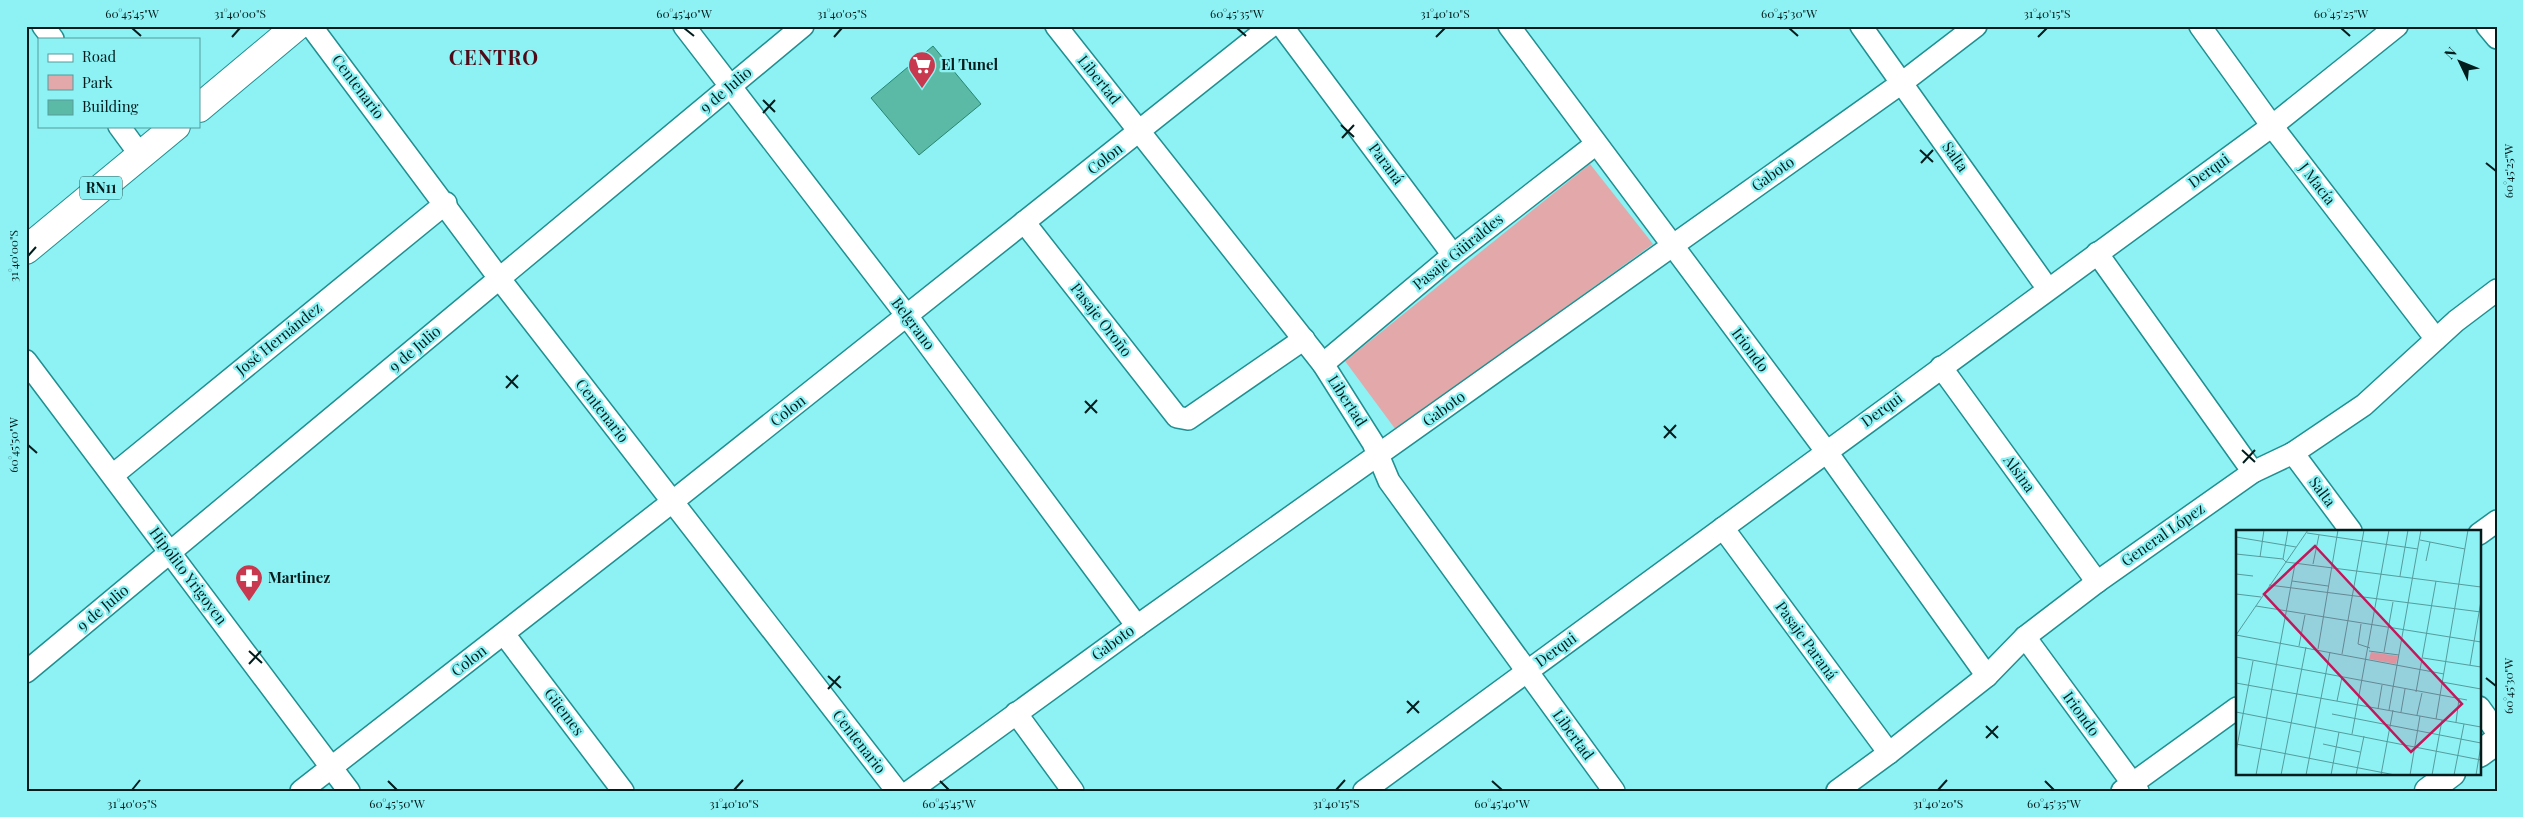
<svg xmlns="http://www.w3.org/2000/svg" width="2523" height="817" viewBox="0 0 2523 817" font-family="'Playfair Display',serif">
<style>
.green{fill:#e3a8aa}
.building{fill:#5bbaa5;stroke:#248774}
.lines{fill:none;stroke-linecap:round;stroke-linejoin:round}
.minor-casing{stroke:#208f91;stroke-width:24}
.tertiary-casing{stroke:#208f91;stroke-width:29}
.primary-casing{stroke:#208f91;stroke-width:30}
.minor{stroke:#fff;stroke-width:21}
.tertiary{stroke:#fff;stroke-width:26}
.primary{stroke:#fff;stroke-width:28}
.ticks{fill:none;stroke:#001c1d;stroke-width:2}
.labels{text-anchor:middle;stroke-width:4.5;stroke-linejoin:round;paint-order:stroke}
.shield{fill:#8ef1f3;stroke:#2b5c5d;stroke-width:1}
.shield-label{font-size:14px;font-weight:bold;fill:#001c1d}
.poi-label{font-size:15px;font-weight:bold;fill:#001c1d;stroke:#8ef1f3;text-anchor:start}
.street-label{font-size:15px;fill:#001c1d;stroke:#8ef1f3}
.district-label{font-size:20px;font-weight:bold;letter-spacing:1px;fill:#510b18;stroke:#8ef1f3}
.inset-road{fill:none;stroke:#559c9d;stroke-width:1}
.view{fill:#c2185b;fill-opacity:0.15;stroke:#c2185b;stroke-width:2.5}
.inset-edge{fill:none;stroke:#001c1d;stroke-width:2.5}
.neatline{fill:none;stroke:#001c1d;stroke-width:2}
.ticks-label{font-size:12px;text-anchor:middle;fill:#001c1d}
</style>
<rect width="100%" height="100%" fill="#8ef1f3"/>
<path class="green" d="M 1590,164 L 1653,244 L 1396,430 L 1345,361 Z"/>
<path class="building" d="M 933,46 L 981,104 L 919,155 L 871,98 Z"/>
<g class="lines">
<g class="minor-casing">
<g id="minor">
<path d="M 43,26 L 53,39"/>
<path d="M 311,26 L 499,278 L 897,791"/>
<path d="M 684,26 L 907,316 L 1137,626"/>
<path d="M 1056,26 L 1323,364 L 1373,443 L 1389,481 L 1614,791"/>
<path d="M 1282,26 L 1453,255"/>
<path d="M 1509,26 L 1826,451 L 1987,676"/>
<path d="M 1861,26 L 2048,289"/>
<path d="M 2200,26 L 2272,126 L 2436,339"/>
<path d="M 2487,26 L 2497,38"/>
<path d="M 119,126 L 141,156"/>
<path d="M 1024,222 L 1177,417 L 1188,419 L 1304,339"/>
<path d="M 2097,253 L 2253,472"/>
<path d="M 26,361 L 349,791"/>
<path d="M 1323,364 L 1453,255 L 1596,144"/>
<path d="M 1941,367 L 2097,582"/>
<path d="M 2293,453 L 2351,531"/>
<path d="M 113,475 L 446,203"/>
<path d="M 1723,528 L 1889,753"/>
<path d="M 2479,534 L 2497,521"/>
<path d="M 504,634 L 623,791"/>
<path d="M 2025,637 L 2138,791"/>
<path d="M 26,672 L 803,26"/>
<path d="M 2479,707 L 2497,732"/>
<path d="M 1016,713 L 1073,791"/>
<path d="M 301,791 L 672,502 L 1271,26"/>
<path d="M 910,791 L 1137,626 L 1903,82 L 1976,26"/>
<path d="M 1364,791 L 2272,126 L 2397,26"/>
<path d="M 1837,791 L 1889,753 L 1987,676 L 2025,637 L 2097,582 L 2253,472 L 2293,453 L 2364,405 L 2456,321 L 2497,290"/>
<path d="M 2122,791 L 2237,708"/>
</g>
</g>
<g class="tertiary-casing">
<g id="tertiary">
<path d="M 2479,754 L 2497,741"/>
<path d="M 2428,791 L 2452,773"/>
</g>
</g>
<g class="primary-casing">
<g id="primary">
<path d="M 199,108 L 297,26"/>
<path d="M 26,250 L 176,126"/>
</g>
</g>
<use href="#minor" class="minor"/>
<use href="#tertiary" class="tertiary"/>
<use href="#primary" class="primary"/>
</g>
<path class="ticks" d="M 132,28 L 141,36M 684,28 L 694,36M 1237,28 L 1246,36M 1789,28 L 1798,36M 2341,28 L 2350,36M 232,37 L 240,28M 834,37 L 842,28M 1436,37 L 1445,28M 2038,37 L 2047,28M 763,100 L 775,112M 763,113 L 775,100M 1341,125 L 1354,137M 1342,138 L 1354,125M 1920,150 L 1933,162M 1921,163 L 1933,150M 2486,163 L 2496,171M 28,256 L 36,247M 506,376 L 518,388M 506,388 L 518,375M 1085,401 L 1097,413M 1085,413 L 1097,400M 1664,426 L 1676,438M 1664,438 L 1676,425M 28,445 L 37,453M 2242,450 L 2255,462M 2243,463 L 2255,450M 249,651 L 262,663M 249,664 L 261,651M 828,676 L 841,688M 2486,678 L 2496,686M 828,689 L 840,676M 1407,701 L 1419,713M 1407,713 L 1419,701M 1986,726 L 1998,738M 1986,738 L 1998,726M 388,781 L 397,790M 940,781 L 949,790M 1492,781 L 1502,790M 2045,781 L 2054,790M 132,790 L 140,780M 734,790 L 743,780M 1336,790 L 1345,780M 1938,790 L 1947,780"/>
<defs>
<g id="supermarket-pin" transform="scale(1.4375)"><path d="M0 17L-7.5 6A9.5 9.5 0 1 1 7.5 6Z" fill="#c8384e" stroke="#8ef1f3"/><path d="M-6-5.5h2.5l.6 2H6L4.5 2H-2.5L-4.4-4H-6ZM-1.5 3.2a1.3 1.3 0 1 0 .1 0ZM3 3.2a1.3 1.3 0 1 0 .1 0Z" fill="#fff"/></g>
<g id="pharmacy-pin" transform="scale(1.4375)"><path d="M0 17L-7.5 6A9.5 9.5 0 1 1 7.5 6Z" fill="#c8384e" stroke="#8ef1f3"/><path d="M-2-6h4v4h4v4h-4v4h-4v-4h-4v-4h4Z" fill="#fff"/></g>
</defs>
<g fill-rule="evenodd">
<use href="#supermarket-pin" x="922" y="65"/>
<use href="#pharmacy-pin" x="249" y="578"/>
</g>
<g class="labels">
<rect class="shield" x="80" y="176.5" width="42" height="23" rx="4"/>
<g class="shield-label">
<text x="101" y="193">RN11</text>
</g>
<g class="poi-label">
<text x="941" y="70">El Tunel</text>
<text x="268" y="583">Martinez</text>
</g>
<g class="street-label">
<text transform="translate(1099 80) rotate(51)" y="5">Libertad</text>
<text transform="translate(358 87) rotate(53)" y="5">Centenario</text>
<text transform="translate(726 90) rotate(-40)" y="5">9 de Julio</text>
<text transform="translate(1955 157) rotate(55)" y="5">Salta</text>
<text transform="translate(1105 159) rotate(-38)" y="5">Colon</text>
<text transform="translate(1386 164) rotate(53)" y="5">Paraná</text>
<text transform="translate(2209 171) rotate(-36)" y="5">Derqui</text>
<text transform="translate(1773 174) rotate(-35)" y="5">Gaboto</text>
<text transform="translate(2317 184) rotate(52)" y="5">J Macía</text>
<text transform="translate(1458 252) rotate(-39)" y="5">Pasaje Güiraldes</text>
<text transform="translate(1101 320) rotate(52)" y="5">Pasaje Oroño</text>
<text transform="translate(913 324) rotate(53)" y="5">Belgrano</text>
<text transform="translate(279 339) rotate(-39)" y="5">José Hernández</text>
<text transform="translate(415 349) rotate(-40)" y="5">9 de Julio</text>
<text transform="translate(1750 350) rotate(53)" y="5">Iriondo</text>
<text transform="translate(1347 401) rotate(57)" y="5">Libertad</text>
<text transform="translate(1444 409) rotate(-36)" y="5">Gaboto</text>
<text transform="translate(1882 410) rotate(-36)" y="5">Derqui</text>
<text transform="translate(602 411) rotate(52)" y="5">Centenario</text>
<text transform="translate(788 411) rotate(-38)" y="5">Colon</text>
<text transform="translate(2019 474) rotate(54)" y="5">Alsina</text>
<text transform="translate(2322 492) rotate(53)" y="5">Salta</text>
<text transform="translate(2163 535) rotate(-35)" y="5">General López</text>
<text transform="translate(188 576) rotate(53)" y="5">Hipólito Yrigoyen</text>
<text transform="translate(103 608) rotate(-40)" y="5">9 de Julio</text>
<text transform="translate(1806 641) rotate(54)" y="5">Pasaje Paraná</text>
<text transform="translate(1113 643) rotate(-36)" y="5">Gaboto</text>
<text transform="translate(1556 650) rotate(-36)" y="5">Derqui</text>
<text transform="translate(469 661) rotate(-38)" y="5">Colon</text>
<text transform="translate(564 712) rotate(53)" y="5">Güemes</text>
<text transform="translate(2081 714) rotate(54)" y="5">Iriondo</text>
<text transform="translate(1573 735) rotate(54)" y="5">Libertad</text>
<text transform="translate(859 742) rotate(52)" y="5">Centenario</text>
</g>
<g class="district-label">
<text x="494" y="65">CENTRO</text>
</g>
</g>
<g transform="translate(2236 530)">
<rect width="245" height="245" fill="#8ef1f3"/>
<path d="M 135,122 L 162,126 L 160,134 L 133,129 Z" fill="#e3a8aa"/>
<path class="inset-road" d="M 71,3 L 182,19M 0,7 L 60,17M 184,10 L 229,19M 0,24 L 47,29M 24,27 L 28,0M 190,31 L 194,12M 50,32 L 245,57M 50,32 L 47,29 L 52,0M 77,34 L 83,5M 0,44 L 17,46M 164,46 L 172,0M 56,51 L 92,56M 33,55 L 245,82M 0,64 L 25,67M 20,76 L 245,112M 125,94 L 122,114 L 134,118M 0,105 L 208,144M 0,105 L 72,0M 63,116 L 69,85M 82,119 L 102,0M 133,121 L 163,125M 148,122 L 157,72M 106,124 L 128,0M 0,127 L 231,170M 187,128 L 245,137M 234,135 L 245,71M 206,152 L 245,159M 0,153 L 245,197M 180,162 L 200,51M 101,171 L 106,147M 142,179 L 146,155M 153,180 L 185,0M 0,182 L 245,230M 165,182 L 169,159M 96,184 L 245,213M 181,185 L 186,163M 200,189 L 232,0M 220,192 L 223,169M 116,204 L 153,0M 0,214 L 159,245M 87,214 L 124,222M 0,222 L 17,131M 20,245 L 59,34M 45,245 L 70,117M 70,245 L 94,122M 95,245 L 103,202M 120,245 L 128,206M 145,245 L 157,180M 174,245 L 184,186M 196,245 L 206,190M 218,245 L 228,194M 240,245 L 245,215"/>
<path class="view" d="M 79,16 L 226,174 L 175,222 L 28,64 Z"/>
<rect width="245" height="245" class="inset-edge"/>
</g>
<rect width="2523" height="817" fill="none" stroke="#8ef1f3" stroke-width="55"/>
<rect x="38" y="38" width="162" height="90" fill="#8ef1f3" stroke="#559c9d"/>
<rect x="48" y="54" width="25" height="8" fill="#ffffff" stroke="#559c9d"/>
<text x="82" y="62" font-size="15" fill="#001c1d">Road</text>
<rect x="48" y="75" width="25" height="15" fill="#e3a8aa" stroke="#559c9d"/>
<text x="82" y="88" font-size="15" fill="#001c1d">Park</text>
<rect x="48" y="100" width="25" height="15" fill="#5bbaa5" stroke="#559c9d"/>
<text x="82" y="112" font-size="15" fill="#001c1d">Building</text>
<g transform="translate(2460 62) rotate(313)" stroke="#8ef1f3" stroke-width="4" paint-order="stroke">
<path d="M0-4L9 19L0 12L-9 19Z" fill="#001c1d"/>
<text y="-8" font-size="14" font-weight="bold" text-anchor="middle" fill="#001c1d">N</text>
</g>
<rect x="28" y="28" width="2468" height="762" class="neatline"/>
<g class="ticks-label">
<text x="132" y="18">60°45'45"W</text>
<text x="240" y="18">31°40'00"S</text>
<text x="684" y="18">60°45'40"W</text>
<text x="842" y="18">31°40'05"S</text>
<text x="1237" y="18">60°45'35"W</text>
<text x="1445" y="18">31°40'10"S</text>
<text x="1789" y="18">60°45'30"W</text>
<text x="2047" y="18">31°40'15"S</text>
<text x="2341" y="18">60°45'25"W</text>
<text transform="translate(2509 171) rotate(-90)" y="4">60°45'25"W</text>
<text transform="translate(14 256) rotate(-90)" y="4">31°40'00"S</text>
<text transform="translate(14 445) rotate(-90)" y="4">60°45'50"W</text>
<text transform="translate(2509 686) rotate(-90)" y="4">60°45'30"W</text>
<text x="132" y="808">31°40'05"S</text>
<text x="397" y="808">60°45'50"W</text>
<text x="734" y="808">31°40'10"S</text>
<text x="949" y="808">60°45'45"W</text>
<text x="1336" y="808">31°40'15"S</text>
<text x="1502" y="808">60°45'40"W</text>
<text x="1938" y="808">31°40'20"S</text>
<text x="2054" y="808">60°45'35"W</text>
</g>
</svg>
